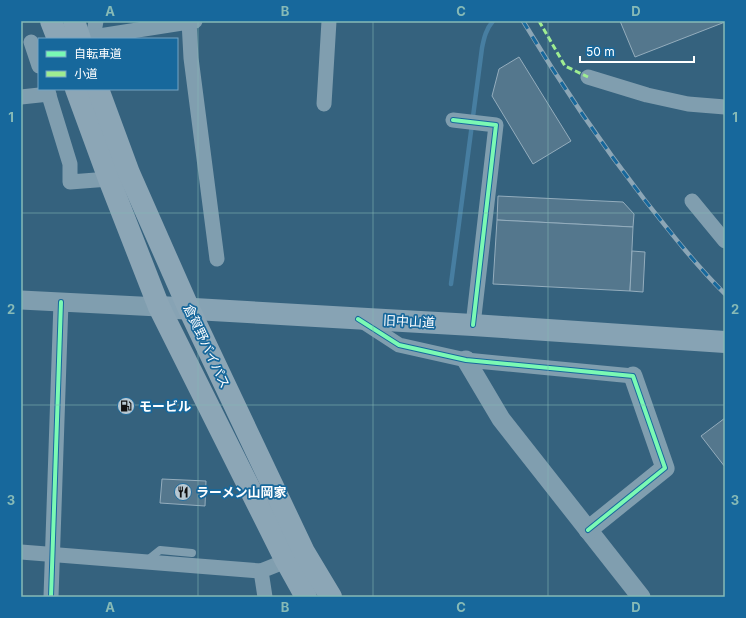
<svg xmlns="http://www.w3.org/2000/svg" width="746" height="618" viewBox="0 0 746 618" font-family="Inter,'Noto Sans JP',sans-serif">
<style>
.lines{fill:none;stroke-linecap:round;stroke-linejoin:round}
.stream{stroke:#477ea1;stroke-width:4.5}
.building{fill:#54778d;stroke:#94adbd}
.service{stroke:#809eaf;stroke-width:8}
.minor{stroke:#809eaf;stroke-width:15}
.tertiary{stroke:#809eaf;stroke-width:19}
.secondary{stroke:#87a3b4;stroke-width:22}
.trunk{stroke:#8ca6b6;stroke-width:22}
.rail-casing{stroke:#8ca6b6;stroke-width:4.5}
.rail{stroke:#17689c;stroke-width:3;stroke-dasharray:9;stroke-linecap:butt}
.quiet{stroke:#9fed91;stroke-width:3;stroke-dasharray:6 3;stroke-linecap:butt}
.cycleway-casing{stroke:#17689c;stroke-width:6}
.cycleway{stroke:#7af9b4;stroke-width:4}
.grid{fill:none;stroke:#87bab6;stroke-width:1;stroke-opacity:0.55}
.labels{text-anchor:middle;stroke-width:3.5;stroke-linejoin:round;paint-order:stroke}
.street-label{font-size:13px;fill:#fff;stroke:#17689c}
.poi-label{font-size:13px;font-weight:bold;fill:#fff;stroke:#17689c;text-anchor:start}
.neatline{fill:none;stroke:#87bab6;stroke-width:1.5}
.grid-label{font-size:13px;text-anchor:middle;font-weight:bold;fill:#87bab6}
</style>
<rect width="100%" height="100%" fill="#35627e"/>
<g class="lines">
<path class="stream" d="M 451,284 L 482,48 C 484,38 486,29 493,21"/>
</g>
<g class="building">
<path d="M 620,21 L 725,21 L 725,22 L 635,57 Z"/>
<path d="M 519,57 L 571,141 L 533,164 L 492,96 L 499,69 Z"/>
<path d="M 498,196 L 623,202 L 634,214 L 633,227 L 497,220 Z"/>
<path d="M 497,220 L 633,227 L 630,291 L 493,284 Z"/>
<path d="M 632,251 L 645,252 L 643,292 L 630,291 Z"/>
<path d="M 725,418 L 725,467 L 701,436 Z"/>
<path d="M 162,479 L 206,481 L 205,506 L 160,503 Z"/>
</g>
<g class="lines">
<path class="service" d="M 145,562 L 160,550 L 192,553"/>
<g class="minor">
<path d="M 189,21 L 191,58 L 217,259"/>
<path d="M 93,38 L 96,21"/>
<path d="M 80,39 L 195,21"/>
<path d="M 31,42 L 39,66"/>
<path d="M 588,77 L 647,95 L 688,104 L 725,107"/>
<path d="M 47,89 L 70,164 L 70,182 L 109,179"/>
<path d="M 21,97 L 49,94"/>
<path d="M 324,104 L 329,21"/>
<path d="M 453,120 L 496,125 L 473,325"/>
<path d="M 692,201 L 725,241"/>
<path d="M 359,319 L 399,345 L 466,360 L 633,376"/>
<path d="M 21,552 L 261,571"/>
<path d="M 51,597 L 61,302"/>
<path d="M 265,597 L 261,571 L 286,561"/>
</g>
<g class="tertiary">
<path d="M 21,300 L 159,307"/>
<path d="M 466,360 L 501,419 L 641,597"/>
<path d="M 588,530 L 665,468 L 633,376"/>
</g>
<path class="secondary" d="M 159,307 L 473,325 L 725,342"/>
<g class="trunk">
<path d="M 51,21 L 58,39"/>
<path d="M 74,21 L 80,39"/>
<path d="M 76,89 L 109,179 L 159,307 L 286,561 L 306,597"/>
<path d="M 98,89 L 129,173 L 189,309 L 304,552 L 331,597"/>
</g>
<g class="rail-casing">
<path id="rail" d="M 523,21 C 560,83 600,142 644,199 C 670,232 696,265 725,294"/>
</g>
<use href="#rail" class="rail"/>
<path class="quiet" d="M 539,21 L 565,66 L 588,77"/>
<g class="cycleway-casing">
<g id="cycleway">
<path d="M 453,120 L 496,125 L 473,325"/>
<path d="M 358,319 L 399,345 L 466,360 L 633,376 L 665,468 L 588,530"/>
<path d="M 51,597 L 61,302"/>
</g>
</g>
<use href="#cycleway" class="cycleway"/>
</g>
<path class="grid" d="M 198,21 L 198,597M 373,21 L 373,597M 548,21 L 548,597M 21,213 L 725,213M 21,405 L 725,405"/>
<defs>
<g id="fuel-disc" transform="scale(0.9)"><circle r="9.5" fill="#b8c8d2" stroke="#17689c"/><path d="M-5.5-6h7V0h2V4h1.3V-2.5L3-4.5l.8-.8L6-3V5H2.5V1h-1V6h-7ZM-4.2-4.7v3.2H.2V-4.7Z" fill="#111"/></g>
<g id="restaurant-disc" transform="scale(0.9)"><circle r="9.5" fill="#b8c8d2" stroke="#17689c"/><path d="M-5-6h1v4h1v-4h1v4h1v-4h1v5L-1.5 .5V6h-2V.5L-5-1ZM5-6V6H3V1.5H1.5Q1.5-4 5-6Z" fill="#111"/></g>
</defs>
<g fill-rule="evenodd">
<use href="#fuel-disc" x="126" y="406"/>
<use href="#restaurant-disc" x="183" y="492"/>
</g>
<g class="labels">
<g class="street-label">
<text transform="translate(409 321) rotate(3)" y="5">旧中山道</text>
<text transform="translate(207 346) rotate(65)" y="5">倉賀野バイパス</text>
</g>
<g class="poi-label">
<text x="139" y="411">モービル</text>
<text x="196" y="497">ラーメン山岡家</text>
</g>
</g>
<rect width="746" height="618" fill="none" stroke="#17689c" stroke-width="44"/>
<rect x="38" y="38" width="140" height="52" fill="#17689c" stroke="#74a4c4"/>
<rect x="46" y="51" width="20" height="6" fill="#7af9b4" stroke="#74a4c4"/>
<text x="74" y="58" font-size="12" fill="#ffffff">自転車道</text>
<rect x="46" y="71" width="20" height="6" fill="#9fed91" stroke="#74a4c4"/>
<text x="74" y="78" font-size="12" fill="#ffffff">小道</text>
<path d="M580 56v6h114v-6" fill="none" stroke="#ffffff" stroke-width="2"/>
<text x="586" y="56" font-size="12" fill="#ffffff" stroke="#17689c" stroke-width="3" paint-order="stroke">50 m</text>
<rect x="22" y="22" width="702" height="574" class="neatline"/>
<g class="grid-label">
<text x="110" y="16">A</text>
<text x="285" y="16">B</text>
<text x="461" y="16">C</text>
<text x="636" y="16">D</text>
<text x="11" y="122">1</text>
<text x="735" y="122">1</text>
<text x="11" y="314">2</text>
<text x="735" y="314">2</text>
<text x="11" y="505">3</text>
<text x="735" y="505">3</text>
<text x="110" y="612">A</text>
<text x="285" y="612">B</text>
<text x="461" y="612">C</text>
<text x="636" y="612">D</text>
</g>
</svg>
